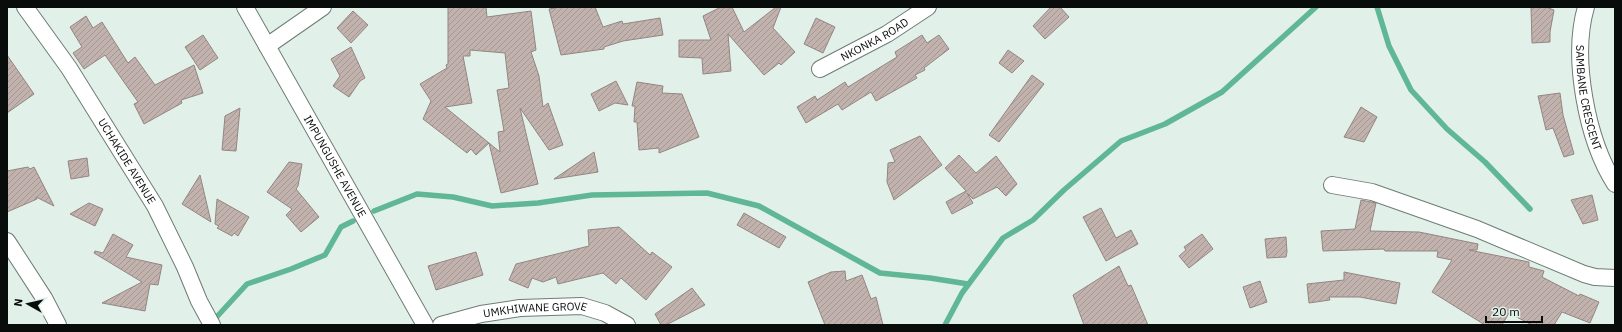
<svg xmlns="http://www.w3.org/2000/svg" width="1622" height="332" viewBox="0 0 1622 332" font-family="'IBM Plex Sans',sans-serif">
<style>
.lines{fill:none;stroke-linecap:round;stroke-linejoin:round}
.stream{stroke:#60b795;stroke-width:5.5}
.building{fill:url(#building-hatch);stroke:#948581;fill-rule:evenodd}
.minor-casing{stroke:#6e7c75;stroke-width:18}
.minor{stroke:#fff;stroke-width:16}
.labels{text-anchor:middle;stroke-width:3;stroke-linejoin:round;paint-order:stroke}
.street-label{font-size:11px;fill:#080d0b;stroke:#e1f1e9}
</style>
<defs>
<pattern id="building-hatch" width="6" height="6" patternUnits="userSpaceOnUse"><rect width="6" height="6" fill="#c2b2ae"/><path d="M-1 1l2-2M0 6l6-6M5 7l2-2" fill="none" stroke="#a59894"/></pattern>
</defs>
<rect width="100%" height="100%" fill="#e1f1e9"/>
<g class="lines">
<g class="stream">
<path d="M 1377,7 L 1389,46 L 1411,90 L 1447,129 L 1485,162 L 1530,209"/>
<path d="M 374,211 L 417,194 L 453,197 L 492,206 L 538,203 L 592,195 L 707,193 L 759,206 L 880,273 L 930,278 L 968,284"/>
<path d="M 212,322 L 247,284 L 291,269 L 325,255 L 341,227 L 353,221"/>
<path d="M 945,325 L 962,293 L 1003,238 L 1033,220 L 1064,190 L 1121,141 L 1165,124 L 1222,92 L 1316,7"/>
</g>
</g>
<g class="building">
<path d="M 448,7 L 486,7 L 487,17 L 531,11 L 536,50 L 531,52 L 539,76 L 543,107 L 548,103 L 563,145 L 549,150 L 520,108 L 538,184 L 501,193 L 489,143 L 476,155 L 471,149 L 467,153 L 423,119 L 431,101 L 420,84 L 447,68 L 446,65 L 448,64 ZM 470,50 L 505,53 L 509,88 L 497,90 L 504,131 L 498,132 L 500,152 L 445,107 L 472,103 L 463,56 L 470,56 Z"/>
<path d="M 560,7 L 595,7 L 603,27 L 622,21 L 623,24 L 660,18 L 663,35 L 623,41 L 604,47 L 604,49 L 561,55 L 549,9 Z"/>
<path d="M 721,7 L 732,7 L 744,32 L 776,7 L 781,7 L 773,28 L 795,52 L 781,65 L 779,63 L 764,75 L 728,34 L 731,71 L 703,74 L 702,58 L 679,57 L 679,40 L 711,40 L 703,16 Z"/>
<path d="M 1051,7 L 1060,7 L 1069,17 L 1045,39 L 1033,26 Z"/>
<path d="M 1531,7 L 1546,7 L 1554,10 L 1550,32 L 1550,42 L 1532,43 Z"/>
<path d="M 353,11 L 368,25 L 351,43 L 337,28 Z"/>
<path d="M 86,16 L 93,28 L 102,22 L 128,63 L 135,57 L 155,85 L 194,65 L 203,93 L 181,100 L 182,103 L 144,124 L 134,104 L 138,102 L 105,55 L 84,69 L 73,53 L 82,47 L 70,27 Z"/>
<path d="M 816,18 L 835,27 L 823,53 L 804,44 Z"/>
<path d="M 203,35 L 218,58 L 200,70 L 185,47 Z"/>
<path d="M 922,35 L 927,43 L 939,35 L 949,49 L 924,68 L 925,70 L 915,75 L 917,78 L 876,101 L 871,92 L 842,110 L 838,104 L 806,123 L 797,107 L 815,96 L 817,100 L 845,82 L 848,87 L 897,57 L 895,52 Z"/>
<path d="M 351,47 L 365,78 L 360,81 L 349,97 L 333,86 L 340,76 L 331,59 Z"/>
<path d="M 1008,50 L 1024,61 L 1012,73 L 999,63 Z"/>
<path d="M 7,55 L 34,94 L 7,113 Z"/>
<path d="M 1032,75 L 1044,84 L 999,142 L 989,135 Z"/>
<path d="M 616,81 L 628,105 L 615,103 L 599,111 L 591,94 Z"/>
<path d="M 637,82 L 663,86 L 662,93 L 682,94 L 699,137 L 659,153 L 659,148 L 639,150 L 637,122 L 634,122 L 635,106 L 632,106 Z"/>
<path d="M 1560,93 L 1563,115 L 1574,154 L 1564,157 L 1553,128 L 1546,130 L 1538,96 Z"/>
<path d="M 1361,107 L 1377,117 L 1364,142 L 1344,137 Z"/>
<path d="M 240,108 L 236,151 L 222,150 L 225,116 Z"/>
<path d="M 920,136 L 942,165 L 894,200 L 887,182 L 888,163 L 895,162 L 890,150 Z"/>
<path d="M 594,152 L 598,172 L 554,179 Z"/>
<path d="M 959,155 L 976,173 L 996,156 L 1017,184 L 1006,196 L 997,187 L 973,199 L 967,193 L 973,203 L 952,214 L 946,202 L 966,191 L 945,168 Z"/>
<path d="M 87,158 L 89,176 L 71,179 L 68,161 Z"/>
<path d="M 289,162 L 302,164 L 298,186 L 296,189 L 319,217 L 301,232 L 286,215 L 292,209 L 267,192 Z"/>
<path d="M 28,167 L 30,169 L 34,167 L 54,206 L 36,197 L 37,199 L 7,212 L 7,171 Z"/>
<path d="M 200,175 L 211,222 L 182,204 Z"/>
<path d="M 1592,195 L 1598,220 L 1583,224 L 1571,200 Z"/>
<path d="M 217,199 L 249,217 L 238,236 L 234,233 L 232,236 L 217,228 L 219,226 L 215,224 Z"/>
<path d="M 1361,200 L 1376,203 L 1370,231 L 1419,232 L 1478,244 L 1477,250 L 1469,250 L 1529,262 L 1529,267 L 1544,271 L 1542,277 L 1579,296 L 1580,294 L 1599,302 L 1590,323 L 1562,312 L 1554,325 L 1532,325 L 1509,313 L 1502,325 L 1485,325 L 1432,292 L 1452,260 L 1437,257 L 1438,251 L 1385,251 L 1384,249 L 1323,251 L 1321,231 L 1355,229 Z"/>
<path d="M 89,203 L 103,209 L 95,226 L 70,214 Z"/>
<path d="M 1101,208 L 1116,238 L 1131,230 L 1138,244 L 1106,261 L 1083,217 Z"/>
<path d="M 744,213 L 786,237 L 779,248 L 737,225 Z"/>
<path d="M 619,227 L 650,255 L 652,252 L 672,267 L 646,300 L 621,278 L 616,284 L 603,273 L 558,284 L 556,277 L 543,282 L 532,278 L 528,288 L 509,280 L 516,264 L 589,246 L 588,230 Z"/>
<path d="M 113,234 L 133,245 L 126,257 L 162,265 L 158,285 L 150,284 L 145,311 L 102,303 L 142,282 L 94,253 L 95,251 L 103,253 Z"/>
<path d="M 1202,234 L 1213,249 L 1189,268 L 1179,256 L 1186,250 L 1184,247 Z"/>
<path d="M 1286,237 L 1287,252 L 1286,257 L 1267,258 L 1265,239 Z"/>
<path d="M 476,252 L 483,275 L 436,290 L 428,266 Z"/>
<path d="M 1119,266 L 1128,286 L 1131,285 L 1148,325 L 1084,325 L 1073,295 Z"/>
<path d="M 845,271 L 846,281 L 862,275 L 871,299 L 876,297 L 883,325 L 825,325 L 808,282 L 831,272 Z"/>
<path d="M 1344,272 L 1400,283 L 1396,304 L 1360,297 L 1329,297 L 1330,300 L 1309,303 L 1307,284 L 1344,280 Z"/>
<path d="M 1260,281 L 1267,302 L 1250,308 L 1243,287 Z"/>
<path d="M 692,288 L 705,305 L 666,325 L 661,325 L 655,314 Z"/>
</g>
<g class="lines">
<g class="minor-casing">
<g id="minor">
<path id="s1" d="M 25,7 L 69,68 L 155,206 L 185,267 L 199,301 L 212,325"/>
<path id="s2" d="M 245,7 L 425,325"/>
<path id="s3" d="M 1586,7 C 1571,58 1587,140 1615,184"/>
<path d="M 267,46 L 323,7"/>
<path id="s4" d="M 820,69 L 887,34 L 928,7"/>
<path d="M 1332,185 L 1372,192 L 1477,229 L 1584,274 L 1595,277 L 1615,278"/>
<path d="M 7,241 L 44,298 L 58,325"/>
<path id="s5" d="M 441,325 L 481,314 L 520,308 L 582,306 L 605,313 L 627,325"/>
</g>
</g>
<use href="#minor" class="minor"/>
</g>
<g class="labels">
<g class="street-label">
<text dy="4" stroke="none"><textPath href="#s4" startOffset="62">NKONKA ROAD</textPath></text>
<text dy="4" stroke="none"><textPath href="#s3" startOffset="92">SAMBANE CRESCENT</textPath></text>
<text dy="4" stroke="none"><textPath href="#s1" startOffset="185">UCHAKIDE AVENUE</textPath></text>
<text dy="4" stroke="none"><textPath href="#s2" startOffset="183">IMPUNGUSHE AVENUE</textPath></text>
<text dy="4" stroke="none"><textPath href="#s5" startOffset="96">UMKHIWANE GROVE</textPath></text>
</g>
</g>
<rect width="1622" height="332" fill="none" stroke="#080d0b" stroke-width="16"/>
<g transform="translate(28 304) rotate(278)" stroke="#e1f1e9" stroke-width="3" paint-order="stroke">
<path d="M0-3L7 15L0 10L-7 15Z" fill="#080d0b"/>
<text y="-6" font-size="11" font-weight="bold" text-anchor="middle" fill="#080d0b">N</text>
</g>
<path d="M1486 316v6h56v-6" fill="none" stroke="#080d0b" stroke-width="2"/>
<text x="1492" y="316" font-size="12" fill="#080d0b" stroke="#e1f1e9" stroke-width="3" paint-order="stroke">20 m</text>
</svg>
